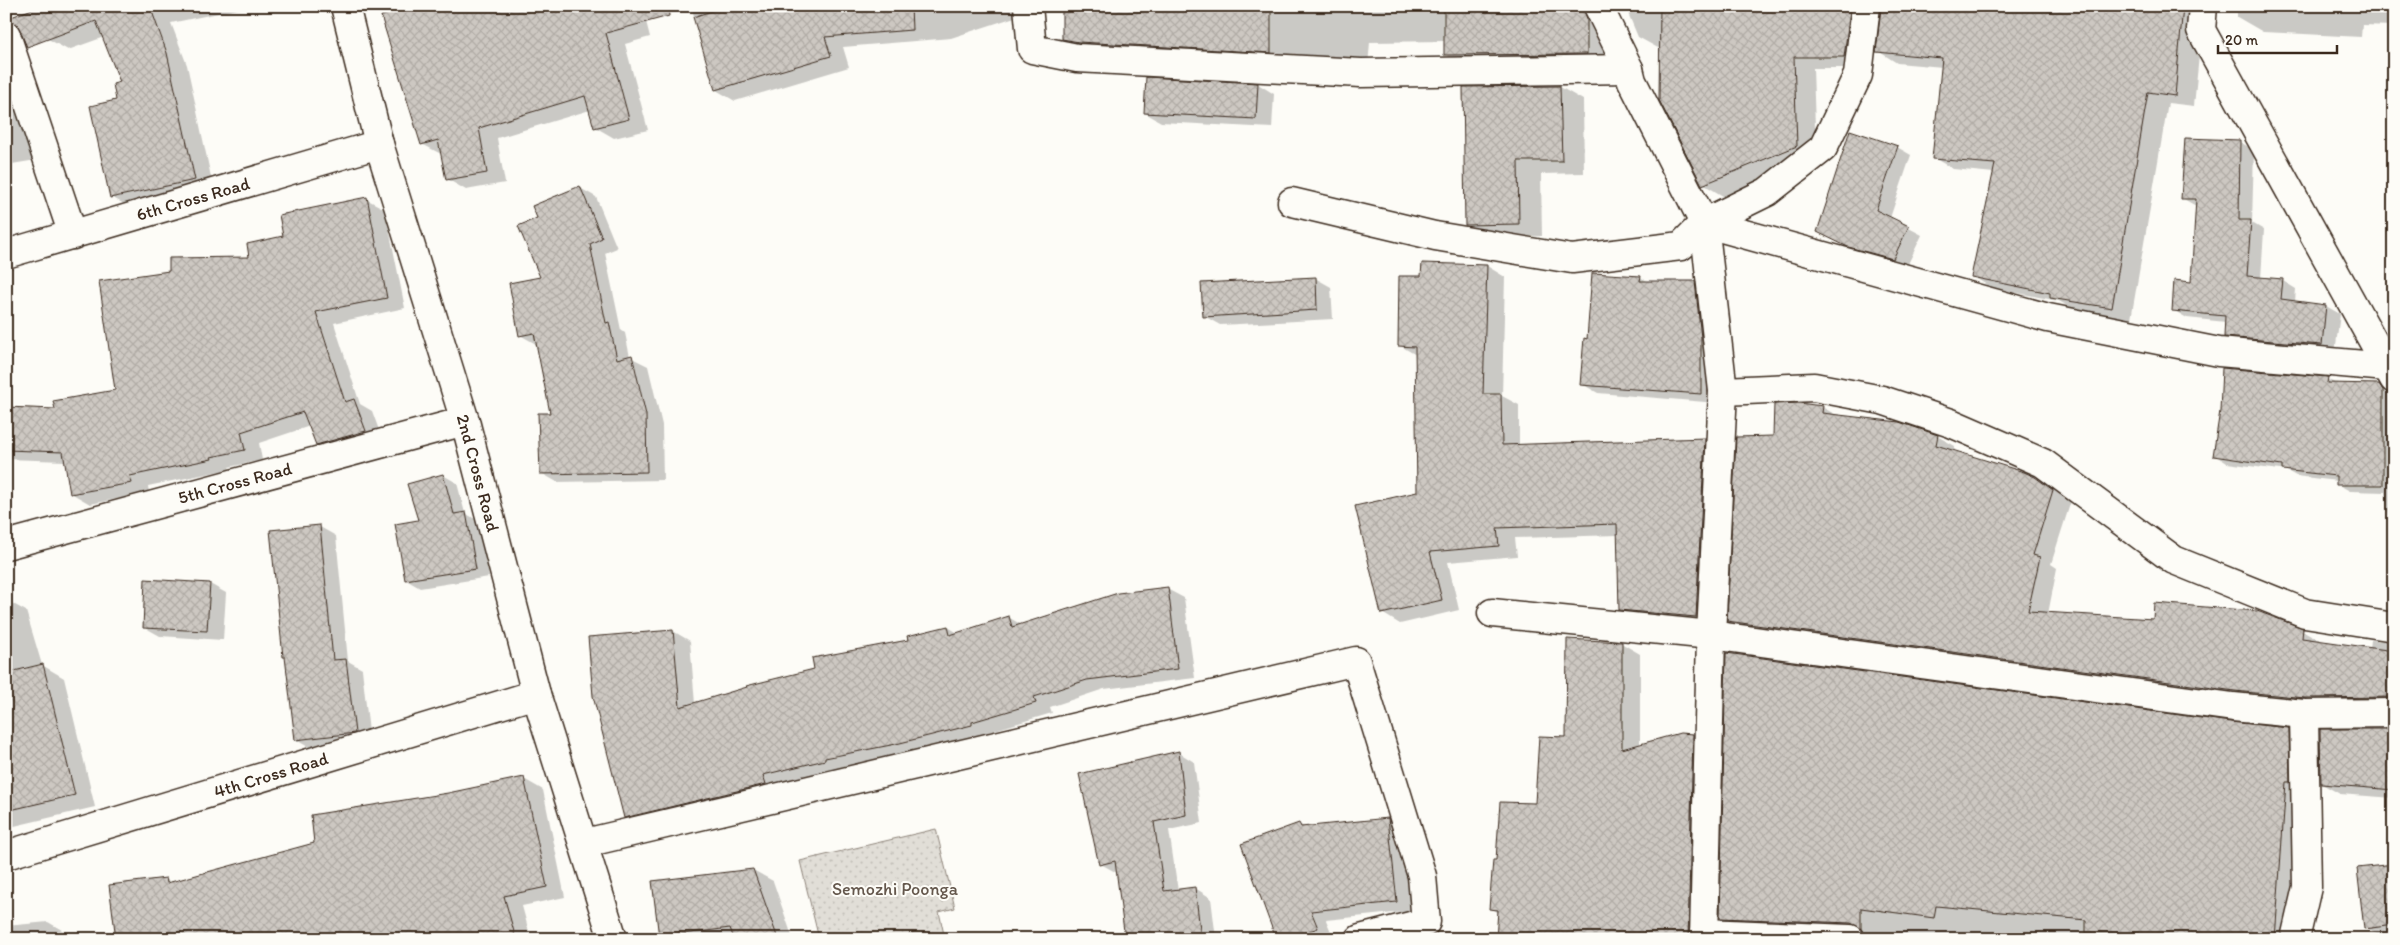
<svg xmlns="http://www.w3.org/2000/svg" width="2400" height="945" viewBox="0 0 2400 945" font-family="Itim,sans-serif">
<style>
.green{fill:url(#green-dots);stroke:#8e847a}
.shadow{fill:#0003}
.building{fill:url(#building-cross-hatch);stroke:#3b2a1e}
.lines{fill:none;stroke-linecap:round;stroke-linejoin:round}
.street-casing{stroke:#3b2a1e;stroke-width:31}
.street{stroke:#fdfcf7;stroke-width:28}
.labels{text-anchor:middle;stroke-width:4;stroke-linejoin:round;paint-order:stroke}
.street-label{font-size:18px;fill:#3b2a1e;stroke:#fdfcf7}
.park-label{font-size:18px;fill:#64574c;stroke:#fdfcf7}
</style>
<defs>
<pattern id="green-dots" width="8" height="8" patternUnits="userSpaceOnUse" patternTransform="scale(1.25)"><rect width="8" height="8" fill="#e1ded7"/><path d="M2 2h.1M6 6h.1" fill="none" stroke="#c2bfb8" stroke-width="1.8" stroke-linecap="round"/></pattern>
<pattern id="building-cross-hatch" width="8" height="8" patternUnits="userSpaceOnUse" patternTransform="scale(1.25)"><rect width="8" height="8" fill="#cdc8c2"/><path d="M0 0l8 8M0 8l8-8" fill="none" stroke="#b1aca6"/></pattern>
</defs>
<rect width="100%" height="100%" fill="#fdfcf7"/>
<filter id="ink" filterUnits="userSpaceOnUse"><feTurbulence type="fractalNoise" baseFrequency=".02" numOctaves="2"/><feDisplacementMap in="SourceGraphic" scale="10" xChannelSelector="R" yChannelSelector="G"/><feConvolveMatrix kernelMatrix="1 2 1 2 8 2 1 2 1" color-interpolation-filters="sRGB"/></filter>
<g filter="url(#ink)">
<path class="green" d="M 936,829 L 955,908 L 939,912 L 945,939 L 819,939 L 800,861 Z"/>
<g class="shadow">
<path d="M 36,6 L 252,6 L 171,23 L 187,65 L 214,191 L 132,208 L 111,197 L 118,101 L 122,83 L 104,37 L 68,50 L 48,39 Z"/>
<path d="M 387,6 L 642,6 L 650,37 L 625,44 L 648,130 L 614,138 L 595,127 L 590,110 L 497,138 L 505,183 L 466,190 L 447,179 L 443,155 L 422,144 L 388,15 Z"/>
<path d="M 691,6 L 1025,6 L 1027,13 L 951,38 L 843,47 L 849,67 L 735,101 L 716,90 Z"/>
<path d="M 1063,6 L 1603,6 L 1604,63 L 1462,64 L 1446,55 L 1446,41 L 1370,42 L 1368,66 L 1080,48 L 1063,38 Z"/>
<path d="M 1625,6 L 1875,6 L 1864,68 L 1813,68 L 1816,157 L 1723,196 L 1703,184 L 1660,99 L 1661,47 L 1658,48 L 1638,37 Z"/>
<path d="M 1883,6 L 2194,6 L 2203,15 L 2194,106 L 2168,103 L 2131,319 L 2071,308 L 2059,301 L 1992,288 L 1972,276 L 1994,173 L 1953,169 L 1934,158 L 1943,67 L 1897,63 L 1878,51 Z"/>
<path d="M 2237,6 L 2394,6 L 2394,26 L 2362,25 L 2361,37 L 2263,32 L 2237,17 Z"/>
<path d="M 6,84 L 24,94 L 36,160 L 6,165 Z"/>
<path d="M 1258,84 L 1274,94 L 1272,128 L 1161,122 L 1145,113 Z"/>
<path d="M 1560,87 L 1583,100 L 1584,173 L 1541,174 L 1542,236 L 1489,237 L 1466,224 L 1464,88 Z"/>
<path d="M 2187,140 L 2240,142 L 2254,150 L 2252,223 L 2264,230 L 2261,279 L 2283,281 L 2296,289 L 2295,302 L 2326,306 L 2340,314 L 2335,353 L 2239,344 L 2225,336 L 2226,322 L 2187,318 L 2173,310 L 2192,283 L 2196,206 L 2182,198 Z"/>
<path d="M 1897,147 L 1911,155 L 1890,218 L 1922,235 L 1907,266 L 1863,254 L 1818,232 Z"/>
<path d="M 580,188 L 596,197 L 617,248 L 605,253 L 621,330 L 625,333 L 630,357 L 648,366 L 662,425 L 663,480 L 557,482 L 541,473 L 551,414 L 536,344 L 520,335 L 541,278 L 538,218 Z"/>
<path d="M 366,199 L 385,209 L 405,308 L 334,323 L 360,404 L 372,411 L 383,441 L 335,455 L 317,444 L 310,426 L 259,443 L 262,460 L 229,467 L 230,469 L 148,486 L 149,493 L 90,504 L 71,493 L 65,461 L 6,459 L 6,408 L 56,410 L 116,391 L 251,258 L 284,237 Z"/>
<path d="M 1487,266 L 1505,277 L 1502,396 L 1519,405 L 1519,446 L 1705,439 L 1723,450 L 1714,627 L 1639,620 L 1620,609 L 1618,535 L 1515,538 L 1517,556 L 1448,562 L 1459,610 L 1400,624 L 1382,613 L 1418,493 L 1416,355 L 1399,345 L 1422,277 Z"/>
<path d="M 1640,277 L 1649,282 L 1695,283 L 1711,292 L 1717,403 L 1598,393 L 1582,384 L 1588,340 Z"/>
<path d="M 1315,278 L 1331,287 L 1333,319 L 1220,325 L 1204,316 Z"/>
<path d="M 2327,379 L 2338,385 L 2378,385 L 2394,395 L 2394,611 L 2393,545 L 2385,492 L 2350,491 L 2337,484 L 2337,481 L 2296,476 L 2287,471 L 2227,463 L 2215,455 Z"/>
<path d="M 1822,407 L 1838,416 L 1937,436 L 1955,446 L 1954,452 L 2035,478 L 2071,501 L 2051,564 L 2057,568 L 2048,614 L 2302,630 L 2320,640 L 2320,642 L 2370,649 L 2371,640 L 2394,642 L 2394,707 L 2323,708 L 1746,631 L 1729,621 L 1774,437 Z"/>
<path d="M 443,475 L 457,483 L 465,513 L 480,522 L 489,577 L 420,588 L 406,580 L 419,521 Z"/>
<path d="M 6,491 L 14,525 L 6,527 Z"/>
<path d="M 320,527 L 336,536 L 348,661 L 362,669 L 370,741 L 312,749 L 296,740 Z"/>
<path d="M 210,584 L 226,593 L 223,640 L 160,636 L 144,627 Z"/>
<path d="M 1167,589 L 1184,598 L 1195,678 L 1104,689 L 1050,707 L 1052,713 L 988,732 L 989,734 L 913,753 L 841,767 L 842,769 L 642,827 L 625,817 L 673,631 L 690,641 L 695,704 L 816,670 L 910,641 L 948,627 L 958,633 L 1008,617 L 1022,625 Z"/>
<path d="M 6,600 L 26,611 L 42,665 L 64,678 L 95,807 L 6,828 Z"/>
<path d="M 1621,643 L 1640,654 L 1640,745 L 1693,735 L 1712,746 L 1707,939 L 1497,939 L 1499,913 L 1491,908 L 1498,862 L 1537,804 L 1567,738 Z"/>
<path d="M 2231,724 L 2288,729 L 2308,741 L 2295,939 L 1867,939 L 1865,934 L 1741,928 L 1721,917 Z"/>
<path d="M 2394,730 L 2394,798 L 2340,794 L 2322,784 Z"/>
<path d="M 1178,752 L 1194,762 L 1202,823 L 1169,830 L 1178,891 L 1195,888 L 1211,898 L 1216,939 L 1127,939 L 1117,873 L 1101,864 Z"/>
<path d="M 524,779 L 543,790 L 565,897 L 522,906 L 531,939 L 117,939 L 166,879 L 172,883 L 315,844 L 449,794 Z"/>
<path d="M 1388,819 L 1404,829 L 1413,911 L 1326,920 L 1334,939 L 1278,939 L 1299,824 L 1305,828 Z"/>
<path d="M 2394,865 L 2394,936 L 2382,937 L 2366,928 Z"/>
<path d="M 753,870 L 773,881 L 793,939 L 665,939 L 660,936 Z"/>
<path d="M 48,922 L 67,933 L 68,939 L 6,939 L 6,926 Z"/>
</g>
<g class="building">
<path d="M 40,6 L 150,6 L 167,53 L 195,180 L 110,198 L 90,106 L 116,100 L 113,84 L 120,82 L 96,21 L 27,47 L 17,24 L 6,19 Z"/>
<path d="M 414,6 L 668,6 L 669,16 L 606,33 L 629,119 L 594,128 L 585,96 L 479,128 L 487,173 L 446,180 L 438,140 L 421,145 L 381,16 Z"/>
<path d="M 727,6 L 911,6 L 912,30 L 825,37 L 831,56 L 715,90 L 693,17 Z"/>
<path d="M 1062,6 L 1271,6 L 1271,53 L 1079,42 L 1062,39 Z"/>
<path d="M 1444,6 L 1583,6 L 1587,19 L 1587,54 L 1444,55 Z"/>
<path d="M 1660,6 L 1850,10 L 1844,57 L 1794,57 L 1797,146 L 1702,185 L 1659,100 Z"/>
<path d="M 1881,6 L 2183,6 L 2175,96 L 2148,92 L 2112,308 L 2050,298 L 2050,293 L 1971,277 L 1995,164 L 1932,159 L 1942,58 L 1876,52 Z"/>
<path d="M 1146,77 L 1258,83 L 1256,119 L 1144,113 Z"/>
<path d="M 1560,86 L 1562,161 L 1518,161 L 1519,224 L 1465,225 L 1463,87 Z"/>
<path d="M 1850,130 L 1898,146 L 1876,210 L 1909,226 L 1893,259 L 1848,247 L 1817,232 Z"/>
<path d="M 2185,138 L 2240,140 L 2239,220 L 2251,220 L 2247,276 L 2283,279 L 2281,299 L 2326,305 L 2322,345 L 2224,337 L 2225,316 L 2172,311 L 2174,280 L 2191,282 L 2196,199 L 2181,199 Z"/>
<path d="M 580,186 L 602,238 L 590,244 L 606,323 L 609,322 L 617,359 L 632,355 L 646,415 L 647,472 L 540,474 L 538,413 L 550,413 L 534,333 L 519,336 L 509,283 L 540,277 L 518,226 L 537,218 L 532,206 Z"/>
<path d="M 367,197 L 387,298 L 316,312 L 345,402 L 354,399 L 366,431 L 316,445 L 303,412 L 241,432 L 245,450 L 211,457 L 212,459 L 130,476 L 132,483 L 70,494 L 63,452 L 6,450 L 6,407 L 55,409 L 53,401 L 115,390 L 99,281 L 169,271 L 169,258 L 249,257 L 247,244 L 283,236 L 279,215 Z"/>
<path d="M 1422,263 L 1487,265 L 1483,394 L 1501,394 L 1502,445 L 1705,438 L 1696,617 L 1619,610 L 1617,524 L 1497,528 L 1499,546 L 1430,552 L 1442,600 L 1381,614 L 1355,506 L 1417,492 L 1415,347 L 1398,346 L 1399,276 L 1421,276 Z"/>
<path d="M 1592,273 L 1641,276 L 1640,281 L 1695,281 L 1701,338 L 1701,394 L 1580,385 L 1584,338 L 1587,339 Z"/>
<path d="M 1316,277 L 1317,310 L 1203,317 L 1201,283 Z"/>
<path d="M 2222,368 L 2328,377 L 2327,383 L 2379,384 L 2383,390 L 2383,485 L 2336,485 L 2336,476 L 2282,470 L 2282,466 L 2213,456 L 2220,411 Z"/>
<path d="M 1798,403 L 1823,406 L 1822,413 L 1899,422 L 1938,435 L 1936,445 L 2024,472 L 2035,477 L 2053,490 L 2033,555 L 2040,557 L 2028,611 L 2153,619 L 2154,603 L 2257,611 L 2303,628 L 2302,638 L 2394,651 L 2394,697 L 2305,698 L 2235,691 L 1727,621 L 1736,437 L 1773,436 L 1774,404 Z"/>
<path d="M 443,474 L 454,514 L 466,512 L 476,569 L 405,580 L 395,524 L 418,520 L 407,484 Z"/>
<path d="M 320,525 L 333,660 L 346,659 L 355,733 L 295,740 L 285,657 L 283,657 L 270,530 Z"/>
<path d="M 145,579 L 210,583 L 207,631 L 143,628 Z"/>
<path d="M 1168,587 L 1178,669 L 1087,680 L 1034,697 L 1036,703 L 972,722 L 972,725 L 896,744 L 825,758 L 825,760 L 763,775 L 766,784 L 624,818 L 593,696 L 588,637 L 673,630 L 680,707 L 747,687 L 746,686 L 814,669 L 812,658 L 908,640 L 907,636 L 948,626 L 950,635 L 1009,616 L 1012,627 L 1118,593 Z"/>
<path d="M 1567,639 L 1622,642 L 1622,749 L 1680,733 L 1693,734 L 1688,939 L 1496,939 L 1498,910 L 1489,909 L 1493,860 L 1496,860 L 1500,802 L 1535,803 L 1539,736 L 1566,737 Z"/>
<path d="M 1726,653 L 2231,722 L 2289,728 L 2290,782 L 2286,782 L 2275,939 L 2140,939 L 2140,933 L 2086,933 L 2086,920 L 1936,906 L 1934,918 L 1861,908 L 1861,929 L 1851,923 L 1720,918 Z"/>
<path d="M 43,664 L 75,795 L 6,811 L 6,673 Z"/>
<path d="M 2320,729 L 2394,729 L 2394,790 L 2321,784 Z"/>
<path d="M 1179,751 L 1186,815 L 1154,822 L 1164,891 L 1195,887 L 1201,939 L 1125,939 L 1115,861 L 1099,865 L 1079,774 Z"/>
<path d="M 524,777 L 547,887 L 504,896 L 516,939 L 116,939 L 109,885 L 166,878 L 167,883 L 314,843 L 311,815 L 448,793 Z"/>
<path d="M 1388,818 L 1397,902 L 1311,911 L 1318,928 L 1286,939 L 1276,939 L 1241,844 L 1299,823 L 1301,827 Z"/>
<path d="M 2394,864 L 2394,925 L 2364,929 L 2357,868 Z"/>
<path d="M 753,869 L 778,939 L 734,939 L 730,928 L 659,937 L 652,881 Z"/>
</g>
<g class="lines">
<g class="street-casing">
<g id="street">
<path d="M 345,6 L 379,144 L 465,421 L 536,694 L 613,939"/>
<path d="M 1028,6 L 1032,49 L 1077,58 L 1361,73 L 1629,69"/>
<path d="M 1598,6 L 1629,69 L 1632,81 L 1704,223 L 1723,391 L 1711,635 L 1704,939"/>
<path d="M 2203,6 L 2201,30 L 2394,379"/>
<path d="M 6,35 L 73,235"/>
<path d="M 1292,202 L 1435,236 L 1572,259 L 1681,246 L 1704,223 L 1767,192 L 1823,148 L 1858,75 L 1866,6"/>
<path d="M 1704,223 L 2048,318 L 2219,352 L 2387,367 L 2394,365"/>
<path d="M 6,254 L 379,144"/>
<path d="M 1723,391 L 1814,387 L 1882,400 L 1951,423 L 2043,463 L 2174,560 L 2305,613 L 2394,627"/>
<path d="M 6,545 L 465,421"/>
<path d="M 1492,613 L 1711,635 L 2233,707 L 2304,714 L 2394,713"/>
<path d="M 585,843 L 1356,661 L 1422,876 L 1426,922 L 1360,939"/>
<path d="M 6,855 L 536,694"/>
<path d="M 1704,933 L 1850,939"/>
<path d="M 2295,939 L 2307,887 L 2304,714"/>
</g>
</g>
<use href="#street" class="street"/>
</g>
</g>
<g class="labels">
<g class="street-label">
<text transform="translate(193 199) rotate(-16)" y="6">6th Cross Road</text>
<text transform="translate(478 473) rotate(75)" y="6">2nd Cross Road</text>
<text transform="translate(235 483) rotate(-15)" y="6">5th Cross Road</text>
<text transform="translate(271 775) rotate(-17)" y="6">4th Cross Road</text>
</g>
<g class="park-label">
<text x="895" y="895">Semozhi Poonga</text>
</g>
</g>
<rect width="2400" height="945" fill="none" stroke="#fdfcf7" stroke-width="25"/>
<rect x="12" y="12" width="2375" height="920" fill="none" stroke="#3b2a1e" stroke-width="2" filter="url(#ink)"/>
<path d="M2218 45v8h119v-8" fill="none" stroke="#3b2a1e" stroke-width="2.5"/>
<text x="2225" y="45" font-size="15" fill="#3b2a1e" stroke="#fdfcf7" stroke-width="4" paint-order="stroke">20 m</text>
</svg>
